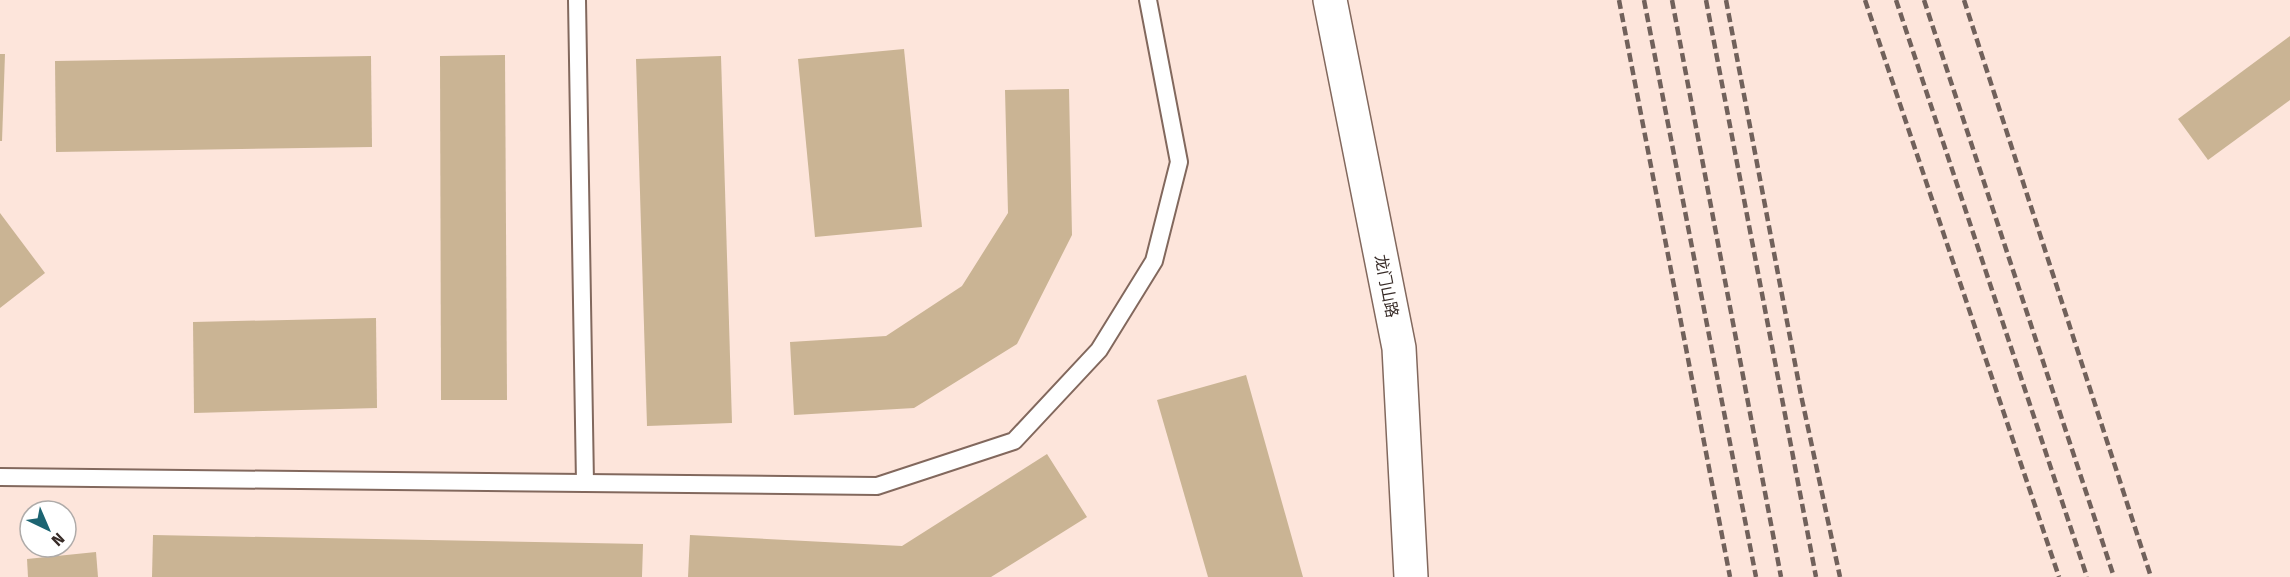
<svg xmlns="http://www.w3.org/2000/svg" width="2290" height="577" viewBox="0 0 2290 577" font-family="'Fira Sans','Noto Sans SC',sans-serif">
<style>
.building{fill:#cab494}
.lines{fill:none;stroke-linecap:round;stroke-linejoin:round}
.lane-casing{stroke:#82685d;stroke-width:20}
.street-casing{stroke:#82685d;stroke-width:36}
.lane{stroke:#fff;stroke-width:16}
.street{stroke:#fff;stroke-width:33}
.rail{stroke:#71615b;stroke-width:4.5;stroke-dasharray:9 4.5;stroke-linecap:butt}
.labels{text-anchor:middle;stroke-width:4.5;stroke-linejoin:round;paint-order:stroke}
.street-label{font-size:16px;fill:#382c28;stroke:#fff}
</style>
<rect width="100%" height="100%" fill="#fde5db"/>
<g class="building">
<path d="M 2290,36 L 2290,100 L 2208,160 L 2178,119 Z"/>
<path d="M 904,49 L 922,227 L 815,237 L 798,59 Z"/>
<path d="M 0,54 L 5,54 L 2,141 L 0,141 Z"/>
<path d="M 505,55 L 507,400 L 441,400 L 440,56 Z"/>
<path d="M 371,56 L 372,147 L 56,152 L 55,61 Z"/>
<path d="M 721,56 L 732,423 L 647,426 L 636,59 Z"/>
<path d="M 1069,89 L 1072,235 L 1017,344 L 914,408 L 794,415 L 790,342 L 886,336 L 962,286 L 1008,213 L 1005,90 Z"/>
<path d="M 0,213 L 45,273 L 0,308 Z"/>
<path d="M 376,318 L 377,408 L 194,413 L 193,322 Z"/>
<path d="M 1246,375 L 1303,577 L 1208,577 L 1157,400 Z"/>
<path d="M 1047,454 L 1087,517 L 991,577 L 688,577 L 690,535 L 902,546 Z"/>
<path d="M 153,535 L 643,544 L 642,577 L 152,577 Z"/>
<path d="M 96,552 L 98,577 L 28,577 L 27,559 Z"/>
</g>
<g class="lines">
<g class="lane-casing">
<g id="lane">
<path d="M 577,0 L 585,483"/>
<path d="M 0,477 L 877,486 L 1014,441 L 1099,350 L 1154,261 L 1179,162 L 1148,0"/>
</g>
</g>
<g class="street-casing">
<path id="street" d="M 1330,0 L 1399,348 L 1411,577"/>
</g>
<use href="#lane" class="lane"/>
<use href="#street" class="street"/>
<g class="rail">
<path d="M 1619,0 L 1730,577"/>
<path d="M 1644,0 L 1756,577"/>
<path d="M 1672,0 L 1781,577"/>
<path d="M 1706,0 L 1816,577"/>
<path d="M 1726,0 L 1801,395 L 1840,577"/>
<path d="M 1865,0 L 2059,577"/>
<path d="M 1896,0 L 2087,577"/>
<path d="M 1924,0 L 2114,577"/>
<path d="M 1964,0 L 2151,577"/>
</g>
</g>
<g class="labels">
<g class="street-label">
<text transform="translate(1387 286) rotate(79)" y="6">龙门山路</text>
</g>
</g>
<g transform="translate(48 529) rotate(136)"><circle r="28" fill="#ffffff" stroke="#afaba9" stroke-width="1.5"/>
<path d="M0-4.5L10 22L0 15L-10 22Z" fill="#1c6472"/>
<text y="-9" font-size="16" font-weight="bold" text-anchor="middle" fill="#382c28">N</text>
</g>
</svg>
